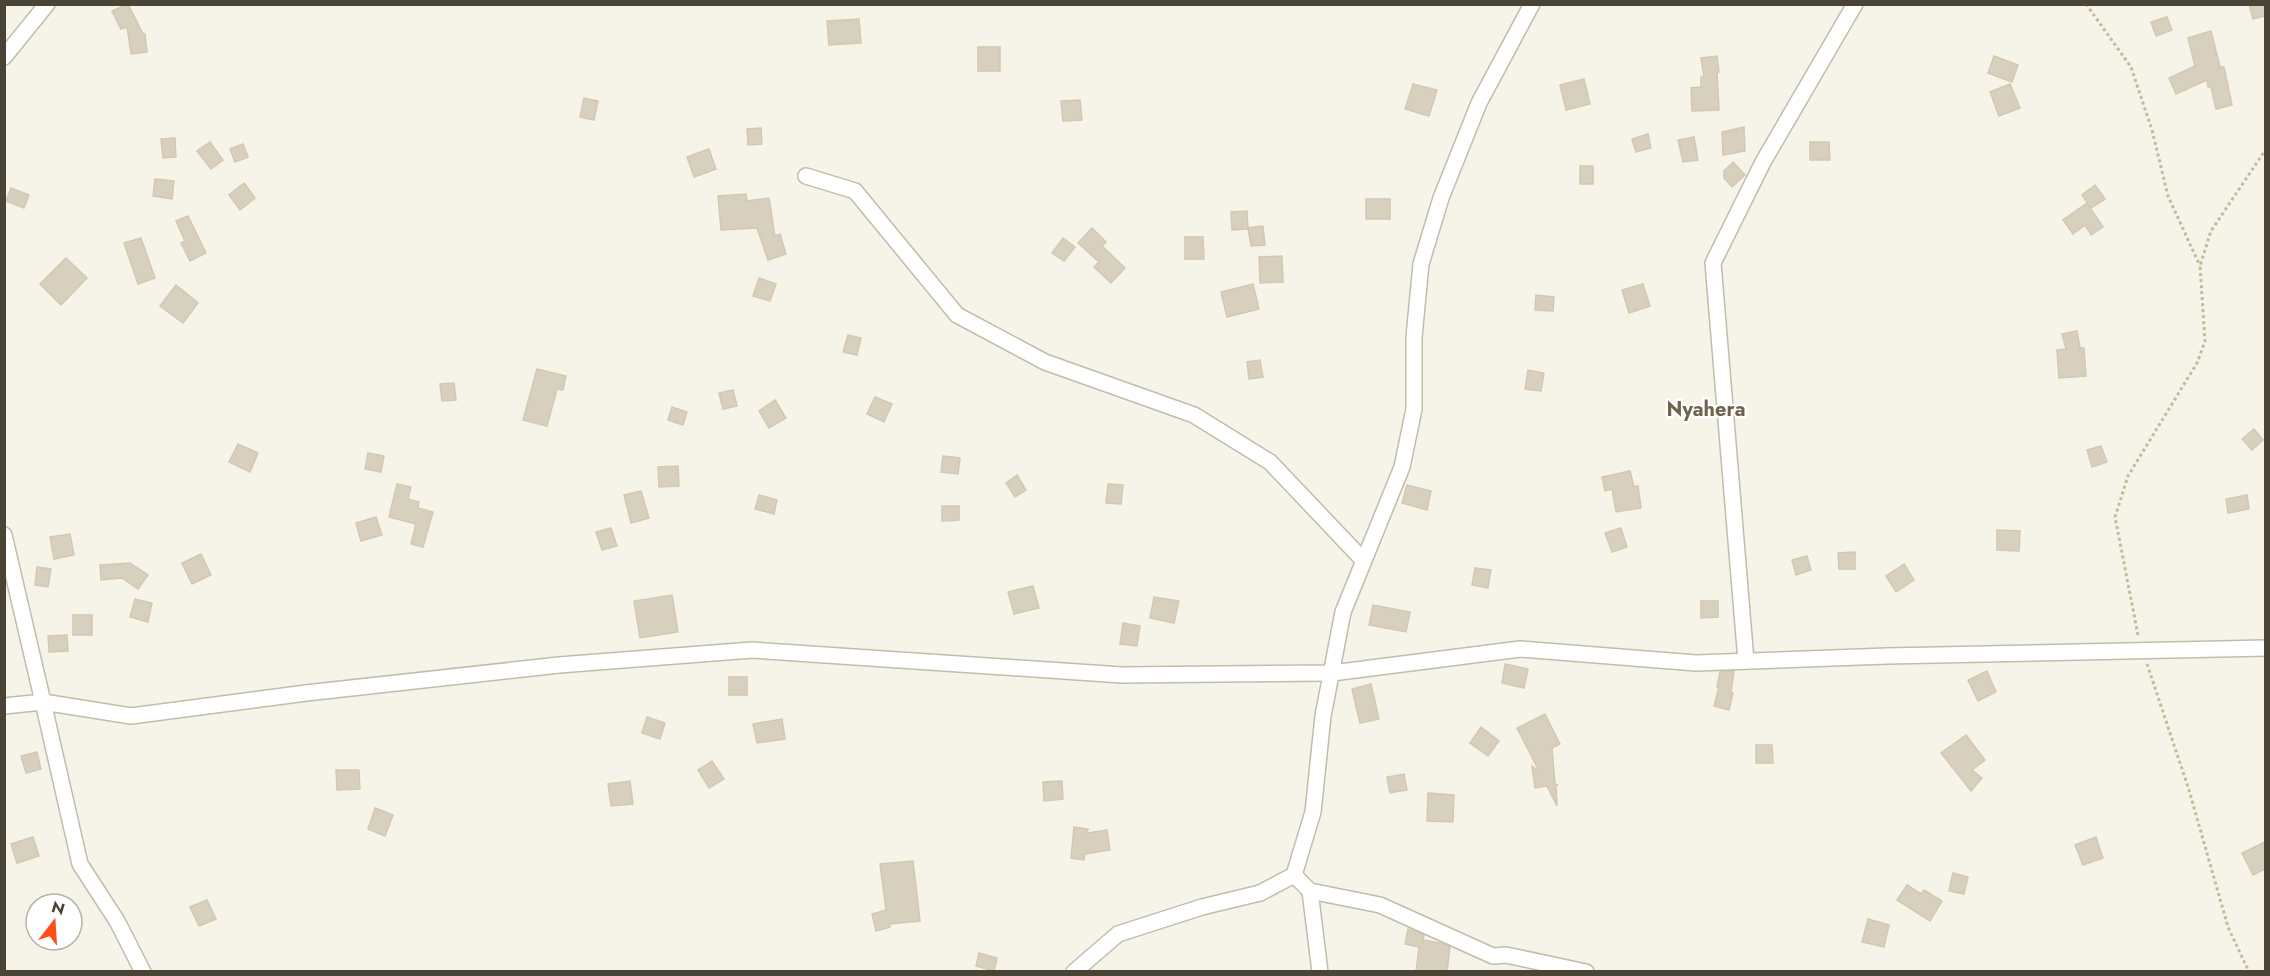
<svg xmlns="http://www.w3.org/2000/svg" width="2270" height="976" viewBox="0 0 2270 976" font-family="Jost,sans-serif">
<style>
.building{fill:#d8d0be;stroke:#d3c9b0;stroke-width:1.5}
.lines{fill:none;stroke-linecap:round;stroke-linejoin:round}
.minor-casing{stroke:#c2bcab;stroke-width:18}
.path{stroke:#c5ba9b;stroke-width:3;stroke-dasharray:3 3;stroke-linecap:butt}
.minor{stroke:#fff;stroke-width:15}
.labels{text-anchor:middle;stroke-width:4.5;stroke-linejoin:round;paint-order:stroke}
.quarter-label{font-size:20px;font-weight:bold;fill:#6e634d;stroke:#fff}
</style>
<rect width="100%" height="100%" fill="#f6f3e9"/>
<g class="building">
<path d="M 128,4 L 143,34 L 145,34 L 147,52 L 131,54 L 127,27 L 121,29 L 112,11 Z"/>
<path d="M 2249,4 L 2265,4 L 2265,16 L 2253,19 Z"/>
<path d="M 2167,17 L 2172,30 L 2156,36 L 2151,22 Z"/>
<path d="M 859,19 L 861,43 L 829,45 L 827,21 Z"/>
<path d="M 2211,31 L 2220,67 L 2224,67 L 2232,105 L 2216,109 L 2211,87 L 2208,87 L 2207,80 L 2176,94 L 2169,78 L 2195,66 L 2188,38 Z"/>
<rect x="978" y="47" width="22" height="24"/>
<path d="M 1717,56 L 1719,72 L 1717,72 L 1719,110 L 1692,111 L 1691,88 L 1701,87 L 1701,77 L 1704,77 L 1701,58 Z"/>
<path d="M 1994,56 L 2018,65 L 2012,82 L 1988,73 Z"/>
<path d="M 1584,79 L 1590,104 L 1566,110 L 1560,85 Z"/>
<path d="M 1413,84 L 1437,90 L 1429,116 L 1405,109 Z"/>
<path d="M 2010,84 L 2020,108 L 1999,116 L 1990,92 Z"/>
<path d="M 584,98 L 598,101 L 594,120 L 580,117 Z"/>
<path d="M 1080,100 L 1082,120 L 1063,121 L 1061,101 Z"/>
<path d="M 1744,127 L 1745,151 L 1723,155 L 1722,132 Z"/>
<path d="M 761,128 L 762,144 L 748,145 L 747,129 Z"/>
<path d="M 1648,134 L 1651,148 L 1636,152 L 1632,139 Z"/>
<path d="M 1694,137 L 1698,160 L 1683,162 L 1678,140 Z"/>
<path d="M 175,138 L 176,157 L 163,158 L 161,139 Z"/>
<path d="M 210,142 L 223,160 L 211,169 L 197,151 Z"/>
<path d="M 1810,142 L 1829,142 L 1830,160 L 1810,160 Z"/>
<path d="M 243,144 L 248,157 L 235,162 L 230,149 Z"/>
<path d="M 709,149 L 716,169 L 694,177 L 687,157 Z"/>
<path d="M 1733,162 L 1745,175 L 1732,187 L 1724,178 L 1724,171 Z"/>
<rect x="1580" y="166" width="13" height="18"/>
<path d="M 155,179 L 174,181 L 172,199 L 153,196 Z"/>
<path d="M 244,183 L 255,198 L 240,210 L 229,195 Z"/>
<path d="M 2095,185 L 2105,199 L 2091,208 L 2082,195 Z"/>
<path d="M 11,188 L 29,195 L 24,208 L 6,201 Z"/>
<path d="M 746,194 L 747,201 L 769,198 L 775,236 L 780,234 L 786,254 L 768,260 L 757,228 L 721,230 L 718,196 Z"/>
<rect x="1366" y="199" width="24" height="20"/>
<path d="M 2087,203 L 2103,227 L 2091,235 L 2085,225 L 2073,234 L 2063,220 Z"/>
<path d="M 1247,211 L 1248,229 L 1232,230 L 1231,212 Z"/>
<path d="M 188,216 L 206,253 L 190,261 L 181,243 L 185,241 L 176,221 Z"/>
<path d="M 1263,226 L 1265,245 L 1251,246 L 1248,228 Z"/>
<path d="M 1092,228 L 1106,242 L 1102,246 L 1125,268 L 1111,283 L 1094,267 L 1099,262 L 1078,243 Z"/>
<path d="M 1185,237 L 1203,237 L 1204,259 L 1185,259 Z"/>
<path d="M 141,238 L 155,278 L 138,284 L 124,243 Z"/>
<path d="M 1063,238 L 1075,247 L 1064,261 L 1052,253 Z"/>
<path d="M 1282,256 L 1283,282 L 1260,283 L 1259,257 Z"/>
<path d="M 66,258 L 87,278 L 61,305 L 40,284 Z"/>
<path d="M 759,278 L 776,284 L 770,301 L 753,296 Z"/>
<path d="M 1253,284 L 1259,309 L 1227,317 L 1221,292 Z"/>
<path d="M 1643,284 L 1650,306 L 1629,313 L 1622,290 Z"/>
<path d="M 176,285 L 198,303 L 183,323 L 160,306 Z"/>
<path d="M 1536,295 L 1554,297 L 1553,311 L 1535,310 Z"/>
<path d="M 2077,331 L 2080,348 L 2084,348 L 2086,376 L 2059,378 L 2057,350 L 2066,349 L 2062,334 Z"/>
<path d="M 848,335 L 861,338 L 857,355 L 843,352 Z"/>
<path d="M 1260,360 L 1263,377 L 1249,379 L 1247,362 Z"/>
<path d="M 537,369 L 566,376 L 563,390 L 557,389 L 547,426 L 523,420 Z"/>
<path d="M 1528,370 L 1544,373 L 1541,391 L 1525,389 Z"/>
<path d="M 454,383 L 456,400 L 442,401 L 440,384 Z"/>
<path d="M 733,390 L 737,406 L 723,409 L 719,393 Z"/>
<path d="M 875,397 L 892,404 L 884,422 L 867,414 Z"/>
<path d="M 775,400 L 786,418 L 769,428 L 759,411 Z"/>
<path d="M 672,407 L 687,412 L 683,425 L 668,420 Z"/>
<path d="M 2254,429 L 2263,440 L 2252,450 L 2242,439 Z"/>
<path d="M 238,444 L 258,453 L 250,472 L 229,462 Z"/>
<path d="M 2101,446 L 2107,462 L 2092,467 L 2087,450 Z"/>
<path d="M 368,453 L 384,456 L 381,472 L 365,469 Z"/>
<path d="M 943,456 L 960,458 L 958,474 L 941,472 Z"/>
<path d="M 678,466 L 679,486 L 659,487 L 658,467 Z"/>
<path d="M 1630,471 L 1634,487 L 1638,486 L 1641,508 L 1616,512 L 1612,489 L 1605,491 L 1602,477 Z"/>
<path d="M 1017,475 L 1026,490 L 1015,497 L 1006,483 Z"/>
<path d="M 397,484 L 411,487 L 408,499 L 419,502 L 418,508 L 433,512 L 423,547 L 411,544 L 416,524 L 389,517 Z"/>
<path d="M 1108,484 L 1123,485 L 1121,504 L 1106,503 Z"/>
<path d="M 1407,485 L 1431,491 L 1427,510 L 1402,503 Z"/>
<path d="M 641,491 L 649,518 L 631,523 L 624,495 Z"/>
<path d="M 759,495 L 777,500 L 774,514 L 755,509 Z"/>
<path d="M 2247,495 L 2249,509 L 2228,513 L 2226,499 Z"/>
<path d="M 942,506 L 959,506 L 959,520 L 942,521 Z"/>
<path d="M 376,517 L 382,535 L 361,541 L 356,523 Z"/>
<path d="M 611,528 L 617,546 L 602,550 L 596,532 Z"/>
<path d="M 1621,528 L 1627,547 L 1612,552 L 1605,533 Z"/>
<path d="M 1997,530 L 2020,531 L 2019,551 L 1997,550 Z"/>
<path d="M 70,534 L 74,555 L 54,559 L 50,537 Z"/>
<path d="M 1855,552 L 1855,569 L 1839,569 L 1838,553 Z"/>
<path d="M 201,554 L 211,575 L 192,584 L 182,563 Z"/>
<path d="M 1807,556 L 1811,570 L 1796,575 L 1792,560 Z"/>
<path d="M 130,563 L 148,575 L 138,589 L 122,578 L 101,580 L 100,565 Z"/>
<path d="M 1904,564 L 1914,580 L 1896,592 L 1886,576 Z"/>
<path d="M 37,567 L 51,569 L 48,587 L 35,585 Z"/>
<path d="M 1475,568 L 1491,570 L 1488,588 L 1472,585 Z"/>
<path d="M 1033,586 L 1039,608 L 1014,614 L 1008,592 Z"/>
<path d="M 672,595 L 678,632 L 640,638 L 634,601 Z"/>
<path d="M 1154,597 L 1179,601 L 1174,623 L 1150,618 Z"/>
<path d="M 135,599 L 152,603 L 148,622 L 130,617 Z"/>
<path d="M 1701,601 L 1718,601 L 1718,617 L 1701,618 Z"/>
<path d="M 1373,605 L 1410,612 L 1406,632 L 1369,625 Z"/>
<rect x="73" y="615" width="19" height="20"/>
<path d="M 1123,623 L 1140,626 L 1137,646 L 1120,644 Z"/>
<path d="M 67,635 L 68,651 L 49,652 L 48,636 Z"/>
<path d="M 1505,664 L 1528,669 L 1524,688 L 1502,683 Z"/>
<path d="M 1734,671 L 1731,693 L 1733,693 L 1729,710 L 1714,706 L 1719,687 L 1717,687 L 1720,672 Z"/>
<path d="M 1987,671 L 1996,692 L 1978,701 L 1968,680 Z"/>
<rect x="729" y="677" width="18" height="18"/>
<path d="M 1371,684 L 1379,719 L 1360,723 L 1352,689 Z"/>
<path d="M 1545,714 L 1560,744 L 1552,748 L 1555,784 L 1558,785 L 1556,785 L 1557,806 L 1547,786 L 1535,788 L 1532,766 L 1539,771 L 1517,728 Z"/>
<path d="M 647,717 L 665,723 L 660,739 L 642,733 Z"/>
<path d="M 782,719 L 785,739 L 757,743 L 753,724 Z"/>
<path d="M 1481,727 L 1499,741 L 1488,756 L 1470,743 Z"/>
<path d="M 1966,735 L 1985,760 L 1972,770 L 1982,778 L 1971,791 L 1941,753 Z"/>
<path d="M 1756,745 L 1772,745 L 1773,763 L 1756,763 Z"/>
<path d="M 37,752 L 41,769 L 26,773 L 21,756 Z"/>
<path d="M 712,761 L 724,779 L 709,788 L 698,770 Z"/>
<path d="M 336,770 L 359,770 L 360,789 L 337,790 Z"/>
<path d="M 1404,774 L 1407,790 L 1390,793 L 1387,777 Z"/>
<path d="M 630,781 L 633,804 L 611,806 L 608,784 Z"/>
<path d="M 1062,781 L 1063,799 L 1044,801 L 1043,782 Z"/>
<path d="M 1428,793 L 1454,795 L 1453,822 L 1427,821 Z"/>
<path d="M 375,808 L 393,815 L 385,836 L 368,829 Z"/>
<path d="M 1074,827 L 1088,829 L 1087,833 L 1107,830 L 1110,850 L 1085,854 L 1084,860 L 1071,858 Z"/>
<path d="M 33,837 L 39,856 L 17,863 L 11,844 Z"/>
<path d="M 2096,837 L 2103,858 L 2083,865 L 2075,845 Z"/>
<path d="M 2265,842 L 2265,869 L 2253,875 L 2242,853 Z"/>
<path d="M 913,861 L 920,921 L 889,924 L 890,927 L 876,931 L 872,914 L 886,910 L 880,864 Z"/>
<path d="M 1953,873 L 1968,877 L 1964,894 L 1949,891 Z"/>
<path d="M 1907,885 L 1921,894 L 1924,890 L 1942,901 L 1930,921 L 1897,900 Z"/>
<path d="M 207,900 L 216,919 L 199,926 L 190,907 Z"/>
<path d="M 1868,919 L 1889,925 L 1884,947 L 1862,942 Z"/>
<path d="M 1408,929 L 1424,935 L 1423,940 L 1440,943 L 1450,947 L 1447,972 L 1416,972 L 1419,947 L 1405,944 Z"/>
<path d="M 979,953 L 997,958 L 994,971 L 976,966 Z"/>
</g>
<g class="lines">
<g class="minor-casing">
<g id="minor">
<path d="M 4,57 L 47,4"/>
<path d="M 806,176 L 855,191 L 957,315 L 1045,362 L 1194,415 L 1270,462 L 1363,560"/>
<path d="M 4,535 L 43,702 L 4,706"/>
<path d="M 1746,661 L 1713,263 L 1763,162 L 1855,4"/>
<path d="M 1294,875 L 1310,891 L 1380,905 L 1493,956 L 1506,955 L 1586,972"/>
<path d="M 1310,891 L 1320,972"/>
<path d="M 143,972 L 117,921 L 80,864 L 43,702 L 131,716 L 306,693 L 559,665 L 752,650 L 1122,675 L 1332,673 L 1520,649 L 1696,663 L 1887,656 L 2266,648"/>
<path d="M 1074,972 L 1118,934 L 1202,907 L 1260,893 L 1294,875 L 1313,812 L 1323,716 L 1343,612 L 1402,467 L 1414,409 L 1414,337 L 1421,264 L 1441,198 L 1479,103 L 1532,4"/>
</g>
</g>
<g class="path">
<path d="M 2086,4 L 2131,67 L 2152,130 L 2168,196 L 2200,266"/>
<path d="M 2138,635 L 2115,517 L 2128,476 L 2197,363 L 2205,341 L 2200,266 L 2211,231 L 2266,149"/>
<path d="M 2147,664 L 2189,790 L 2228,927 L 2249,972"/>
</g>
<use href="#minor" class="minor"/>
</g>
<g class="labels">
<g class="quarter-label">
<text x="1706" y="416">Nyahera</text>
</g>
</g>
<rect width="2270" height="976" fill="none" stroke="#4a4437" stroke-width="12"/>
<g transform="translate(54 922) rotate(17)"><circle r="28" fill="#ffffff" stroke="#b7b4af" stroke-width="1.5"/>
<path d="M0-4.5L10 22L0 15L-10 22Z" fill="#ff4e17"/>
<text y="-9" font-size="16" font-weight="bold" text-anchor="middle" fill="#4a4437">N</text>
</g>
</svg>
